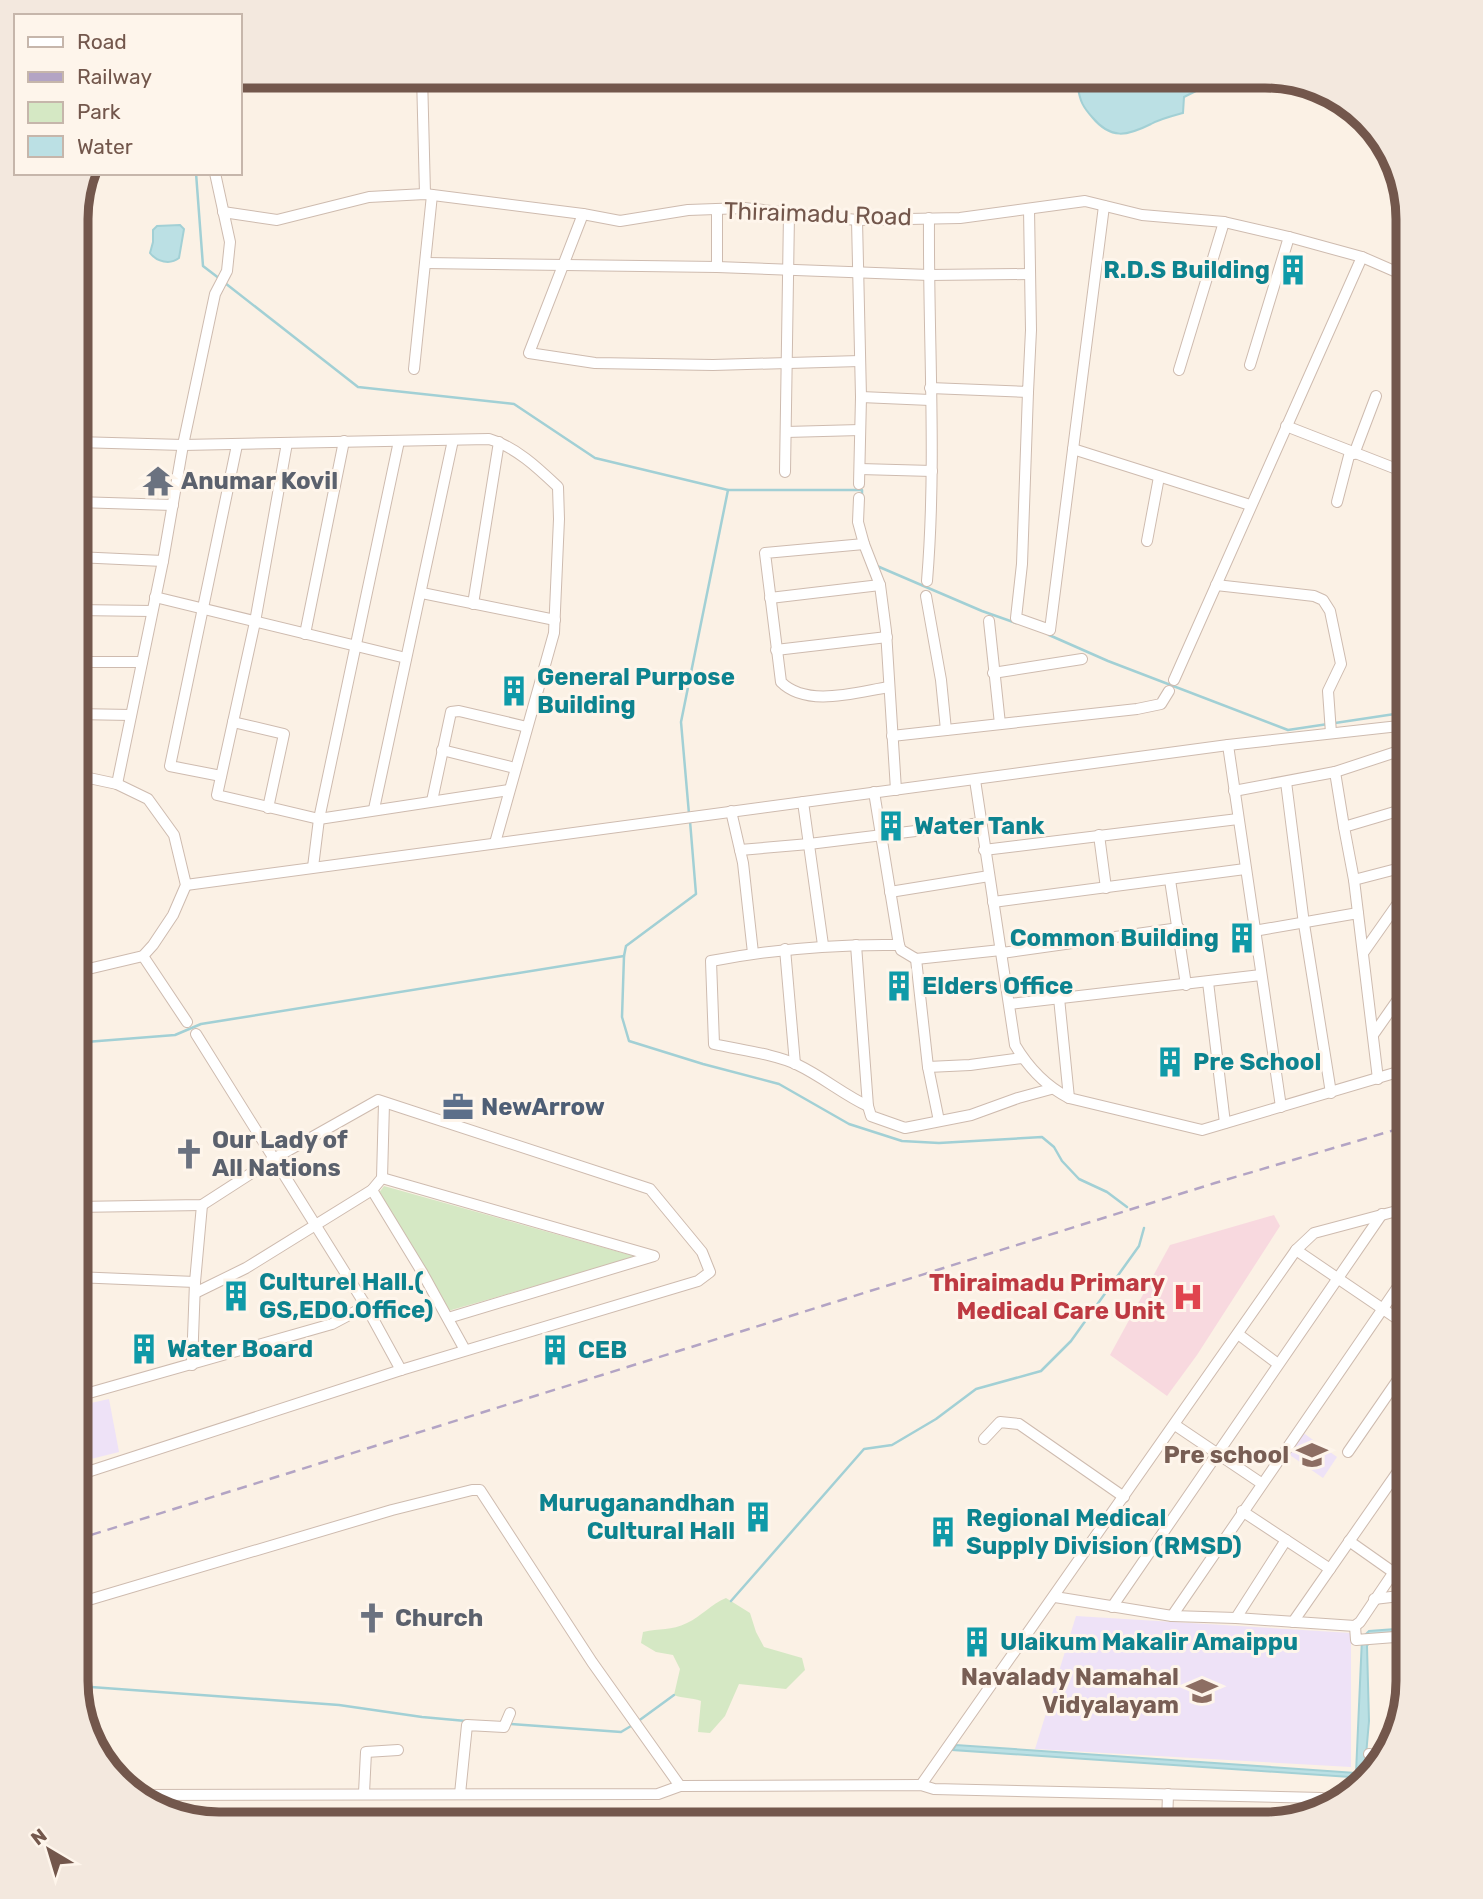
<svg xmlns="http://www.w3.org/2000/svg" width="1483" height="1899" viewBox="0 0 1483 1899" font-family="Rubik,sans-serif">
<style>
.education{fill:#eee2f7}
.medical{fill:#f8d9df}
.green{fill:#d5e8c4}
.water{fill:#bbe0e4;stroke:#a2d0d5;stroke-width:2}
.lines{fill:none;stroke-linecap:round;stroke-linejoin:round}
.stream{stroke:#a2d0d5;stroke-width:2.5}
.minor-casing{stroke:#cebbaf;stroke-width:12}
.minor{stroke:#fff;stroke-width:10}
.rail{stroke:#b3a4c4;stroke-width:2.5;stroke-dasharray:10 7;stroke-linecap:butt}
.labels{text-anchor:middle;stroke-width:6;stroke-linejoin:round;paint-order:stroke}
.street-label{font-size:24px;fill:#73574c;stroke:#fef5eb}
.culture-label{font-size:24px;font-weight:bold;fill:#0d838f;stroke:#fef5eb;text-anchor:start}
.worship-label{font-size:24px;font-weight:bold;fill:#5b616d;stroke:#fef5eb;text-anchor:start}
.service-label{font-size:24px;font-weight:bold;fill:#4e5e75;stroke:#fef5eb;text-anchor:start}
.health-label{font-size:24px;font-weight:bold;fill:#be3a42;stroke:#fef5eb;text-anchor:end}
.education-label{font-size:24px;font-weight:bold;fill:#785e54;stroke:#fef5eb;text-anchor:end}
.rim{fill:none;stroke:#73574c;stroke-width:9}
</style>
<rect width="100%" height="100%" fill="#fbf1e5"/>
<g class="education">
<path d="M 109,1399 L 119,1452 L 75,1463 L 77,1406 Z"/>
<path d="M 1302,1432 L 1337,1457 L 1323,1478 L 1287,1453 Z"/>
<path d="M 1076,1616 L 1351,1633 L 1351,1767 L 1035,1749 Z"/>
</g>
<path class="medical" d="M 1274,1215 L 1280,1226 L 1197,1355 L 1167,1396 L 1110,1355 L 1170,1245 Z"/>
<g class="green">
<path d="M 384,1186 L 637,1257 L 448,1311 L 378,1194 Z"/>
<path d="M 726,1598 L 750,1613 L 756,1632 L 764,1647 L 802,1658 L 805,1670 L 786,1689 L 739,1684 L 725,1716 L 710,1733 L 698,1732 L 701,1701 C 691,1697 683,1699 674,1695 L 680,1669 L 673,1655 L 656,1652 L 641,1643 L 643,1632 C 660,1628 671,1631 687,1623 C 702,1616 711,1604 726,1598 Z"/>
</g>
<g class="water">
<path d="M 1093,75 L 1251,76 L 1230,84 L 1206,86 L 1184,97 L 1183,113 C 1172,116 1160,119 1151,124 C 1127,136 1111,140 1092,117 C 1083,107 1080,101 1078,88 Z"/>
<path d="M 180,225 L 184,229 L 179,258 C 170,265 157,262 150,253 L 153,242 L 153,230 L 157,226 Z"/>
<path d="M 1408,1628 L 1408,1634 L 1373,1637 L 1367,1646 L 1369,1721 L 1364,1778 L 953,1750 L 956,1745 L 1356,1773 L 1362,1638 L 1369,1631 Z"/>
</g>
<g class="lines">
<g class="stream">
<path d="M 196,173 L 203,266 L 220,279"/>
<path d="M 225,283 L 358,387 L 514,404 L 595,458 L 728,490 L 681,722 L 689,814"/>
<path d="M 728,490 L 862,490 L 862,496"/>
<path d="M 1394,543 L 1408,626"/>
<path d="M 877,566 L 982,611 L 1016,623"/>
<path d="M 1049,635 L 1108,661 L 1288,730 L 1328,724"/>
<path d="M 1335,723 L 1408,712"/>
<path d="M 624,956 L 626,946 L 696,894 L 690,821"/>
<path d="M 86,1042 L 175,1035 L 201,1024 L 624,956 L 622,1017 L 629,1041 L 703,1064 L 779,1084 L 849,1124 L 902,1141 L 939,1143 L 1042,1137 L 1054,1147 L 1062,1161 L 1079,1179 L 1107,1192 L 1127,1207"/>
<path d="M 731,1601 L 864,1449 L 892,1445 L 936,1419 L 976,1389 L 1041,1371 L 1071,1341 L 1139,1246 L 1144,1228"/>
<path d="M 77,1686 L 339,1705 L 422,1717 L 466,1721"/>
<path d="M 637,1722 L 674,1695"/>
<path d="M 511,1724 L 621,1732 L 631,1726"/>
</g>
<g class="minor-casing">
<g id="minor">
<path d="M 422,75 L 425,194"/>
<path d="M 223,212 L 277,220 L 369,197 L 425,194 L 583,214 L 620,221 L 688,210 L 744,208 L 857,220 L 960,218 L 1085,201 L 1142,215 L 1224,222 L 1289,237 L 1362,257 L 1408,277"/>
<path d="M 583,214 L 529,353 L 595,363 L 713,365 L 860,361"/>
<path d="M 857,220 L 861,397 L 859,484"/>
<path d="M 426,263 L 717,267 L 929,275 L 1030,274"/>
<path d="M 717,267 L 717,209"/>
<path d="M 1250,365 L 1289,237"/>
<path d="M 414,369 L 432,195"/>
<path d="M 1179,370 L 1224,222"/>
<path d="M 930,388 L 1028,392 L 1031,330 L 1029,209"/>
<path d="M 1028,392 L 1022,564 L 1016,618 L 1050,630 L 1104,206"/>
<path d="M 861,397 L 930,400"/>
<path d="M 1286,426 L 1394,468"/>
<path d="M 786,432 L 860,430"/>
<path d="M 76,442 L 183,445 L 489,439 C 516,447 538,468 558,487 L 559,519 L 554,633 L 495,843"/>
<path d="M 287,443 L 255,622 L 217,795 L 319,819 L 509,790"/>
<path d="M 1073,449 L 1250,505"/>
<path d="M 1354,454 L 1376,396"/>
<path d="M 860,469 L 932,471"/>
<path d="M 785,472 L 789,214"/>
<path d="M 859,498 L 858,522 L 864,544 L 880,585 L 886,631 L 896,790"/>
<path d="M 76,502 L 173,505"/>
<path d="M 1337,502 L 1350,452"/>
<path d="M 1147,541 L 1159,477"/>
<path d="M 864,544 L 765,553 L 781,682 C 807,708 857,692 889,687"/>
<path d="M 76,557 L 163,561"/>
<path d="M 927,581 C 937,460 928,339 929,218"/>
<path d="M 1216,585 L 1314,596 L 1323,600 L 1330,611 L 1341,664 L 1328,691 L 1331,733"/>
<path d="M 422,593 L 555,620"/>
<path d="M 926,596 L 941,680 L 946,730"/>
<path d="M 155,597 L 406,658"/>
<path d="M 770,598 L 880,585"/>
<path d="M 473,604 L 499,442"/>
<path d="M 75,610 L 152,611"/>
<path d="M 989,621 L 1000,724"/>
<path d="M 305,634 L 344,441"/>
<path d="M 776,650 L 887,637"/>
<path d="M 75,662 L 142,662"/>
<path d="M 993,673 L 1082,659"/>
<path d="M 1174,680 L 1362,257"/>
<path d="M 75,714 L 131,715"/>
<path d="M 233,722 L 284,734 L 268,808"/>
<path d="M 892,736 L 1137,709 L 1161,704 L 1169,691"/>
<path d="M 1228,745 L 1281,1107"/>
<path d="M 442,750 L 515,768"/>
<path d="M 1335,772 L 1344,827"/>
<path d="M 221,776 L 170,766 L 237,445"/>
<path d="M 975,780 L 1015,1045 C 1028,1067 1046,1086 1069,1098 L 1202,1130 L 1408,1069"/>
<path d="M 1286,782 L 1304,924 L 1331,1093"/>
<path d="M 117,784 L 163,561 L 183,445 L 215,294 L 227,271 L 230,242 L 215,173"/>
<path d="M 1234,791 L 1335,772 L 1408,748"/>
<path d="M 874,792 L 899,945 L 901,950 L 916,959 L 1001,950"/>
<path d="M 432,801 L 451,712 L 459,711 L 527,727"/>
<path d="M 803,802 L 823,945"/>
<path d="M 374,809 L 453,440"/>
<path d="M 731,811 L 743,863 L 753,953"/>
<path d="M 1099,835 L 1106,888"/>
<path d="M 740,850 L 809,844 L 981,823"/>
<path d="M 984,850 L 1238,819"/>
<path d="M 313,867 L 319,819 L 399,441"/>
<path d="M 1170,880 L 1186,985"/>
<path d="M 1354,880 L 1344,827 L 1408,808"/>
<path d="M 186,885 L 1228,745 L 1408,725"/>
<path d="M 890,892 L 989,876"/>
<path d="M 993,902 L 1245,869"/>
<path d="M 1358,913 L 1354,880 L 1408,866"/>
<path d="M 1254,931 L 1358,913 L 1378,1079"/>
<path d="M 856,945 L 868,1106 L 871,1116 L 905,1128 L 971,1115 L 1018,1098 L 1051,1089"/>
<path d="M 785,949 L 795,1064"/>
<path d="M 1002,953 L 1179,928"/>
<path d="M 1363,953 L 1408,889"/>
<path d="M 143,956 L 187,1022"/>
<path d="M 916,959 L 928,1067 L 939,1121"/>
<path d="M 75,969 L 84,970 L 143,956 L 153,945 L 173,915 L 186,885 L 174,835 L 148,799 L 117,784 L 75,775"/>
<path d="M 1208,982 L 1225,1123"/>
<path d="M 1059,998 L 1069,1098"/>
<path d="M 1010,1004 L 1261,975"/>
<path d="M 196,1034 L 366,1306 L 401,1370"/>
<path d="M 1373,1035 L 1408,985"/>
<path d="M 928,1067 L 970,1065 L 1022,1058"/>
<path d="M 868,1106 C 844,1095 823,1077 798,1065 C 775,1054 740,1050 714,1044 L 711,961 C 773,949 835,944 899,945"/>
<path d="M 382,1178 L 384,1103"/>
<path d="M 372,1190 L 422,1272 L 465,1350"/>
<path d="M 1296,1250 L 1408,1326"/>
<path d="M 75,1277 L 195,1282"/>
<path d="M 195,1293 L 246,1268 L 372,1190 L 382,1178 L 654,1256 L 448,1318"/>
<path d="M 75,1317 L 79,1276 L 79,1112 L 84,970"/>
<path d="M 1238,1334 L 1278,1364"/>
<path d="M 192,1365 L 195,1282 L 202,1205"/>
<path d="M 75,1397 L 332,1324 L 366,1306"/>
<path d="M 1175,1425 L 1261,1483"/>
<path d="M 984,1439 L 1000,1422 L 1019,1424 L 1124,1497"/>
<path d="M 1348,1452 L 1408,1365"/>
<path d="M 75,1476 L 401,1370 L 698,1281 L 710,1272 L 702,1252 L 650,1189 L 378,1100 L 275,1158 L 202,1205 L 75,1207"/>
<path d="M 1242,1511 L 1330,1569"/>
<path d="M 1349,1541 L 1393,1572"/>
<path d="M 1055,1597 L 1172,1616 L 1236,1618 L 1355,1626 L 1360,1622 L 1408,1551"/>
<path d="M 1374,1599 L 1408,1595"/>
<path d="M 75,1604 L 392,1510 L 472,1490 L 480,1490 L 592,1662 L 680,1786"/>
<path d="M 1112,1607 L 1382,1214"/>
<path d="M 1172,1616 L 1408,1272"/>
<path d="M 1236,1618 L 1286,1540"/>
<path d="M 1293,1622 L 1408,1457"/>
<path d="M 1355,1626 L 1356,1640 L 1408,1636"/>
<path d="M 1369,1754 L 1385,1756"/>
<path d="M 921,1785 L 1296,1250 L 1314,1233 L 1408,1208"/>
<path d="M 364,1793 L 366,1752 L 398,1750"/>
<path d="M 460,1794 L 467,1725 L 504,1727 L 510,1713"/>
<path d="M 137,1795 L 658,1794 L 680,1786 L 921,1785 L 934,1789 L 1322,1798"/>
<path d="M 1167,1824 L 1168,1794"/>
</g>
</g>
<use href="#minor" class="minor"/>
<path class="rail" d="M 75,1540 L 1215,1183 L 1408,1126"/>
</g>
<defs>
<g id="building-bare" transform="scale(2.415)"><path d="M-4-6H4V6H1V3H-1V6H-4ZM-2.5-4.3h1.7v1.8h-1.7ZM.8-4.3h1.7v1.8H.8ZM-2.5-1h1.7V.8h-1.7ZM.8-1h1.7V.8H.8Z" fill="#0f9aa8" stroke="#fef5eb" stroke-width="2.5" paint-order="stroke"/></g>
<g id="temple-bare" transform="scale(2.415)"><path d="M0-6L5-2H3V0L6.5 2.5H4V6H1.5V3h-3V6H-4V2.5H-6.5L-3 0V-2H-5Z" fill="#6b7280" stroke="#fef5eb" stroke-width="2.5" paint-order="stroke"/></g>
<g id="office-bare" transform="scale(2.415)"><path d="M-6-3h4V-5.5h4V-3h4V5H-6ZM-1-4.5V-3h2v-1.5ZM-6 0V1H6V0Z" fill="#5c6f8a" stroke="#fef5eb" stroke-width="2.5" paint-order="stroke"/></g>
<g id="church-bare" transform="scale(2.415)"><path d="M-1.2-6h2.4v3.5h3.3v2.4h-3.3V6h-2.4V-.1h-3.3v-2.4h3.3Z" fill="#6b7280" stroke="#fef5eb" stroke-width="2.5" paint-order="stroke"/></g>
<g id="hospital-bare" transform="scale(2.415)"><path d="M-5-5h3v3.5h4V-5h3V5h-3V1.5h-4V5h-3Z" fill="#e0444e" stroke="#fef5eb" stroke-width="2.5" paint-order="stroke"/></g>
<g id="school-bare" transform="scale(2.415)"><path d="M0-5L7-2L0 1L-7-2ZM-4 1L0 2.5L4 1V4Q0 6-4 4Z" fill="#8d6e63" stroke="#fef5eb" stroke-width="2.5" paint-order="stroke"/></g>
</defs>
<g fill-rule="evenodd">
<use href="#building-bare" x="1293" y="270"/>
<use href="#temple-bare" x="158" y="481"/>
<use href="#building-bare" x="514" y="691"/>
<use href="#building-bare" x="891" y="826"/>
<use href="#building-bare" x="1242" y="938"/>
<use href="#building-bare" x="899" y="986"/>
<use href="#building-bare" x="1170" y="1062"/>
<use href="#office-bare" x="458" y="1107"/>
<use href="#church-bare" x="189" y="1154"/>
<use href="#building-bare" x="236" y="1296"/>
<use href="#hospital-bare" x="1188" y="1297"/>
<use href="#building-bare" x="144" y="1349"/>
<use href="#building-bare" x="555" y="1350"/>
<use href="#school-bare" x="1312" y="1455"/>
<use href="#building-bare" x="758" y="1517"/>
<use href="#building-bare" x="943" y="1532"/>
<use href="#church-bare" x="372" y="1618"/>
<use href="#building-bare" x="977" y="1642"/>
<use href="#school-bare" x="1202" y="1691"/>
</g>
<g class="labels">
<g class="street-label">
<text transform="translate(818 214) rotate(2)" y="8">Thiraimadu Road</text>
</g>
<g class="culture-label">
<text x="1270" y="278" text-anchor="end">R.D.S Building</text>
<text x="537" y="685">General Purpose<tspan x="537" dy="28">Building</tspan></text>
<text x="914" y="834">Water Tank</text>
<text x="1219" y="946" text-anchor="end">Common Building</text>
<text x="922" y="994">Elders Office</text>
<text x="1193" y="1070">Pre School</text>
<text x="259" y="1290">Culturel Hall.(<tspan x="259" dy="28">GS,EDO.Office)</tspan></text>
<text x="167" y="1357">Water Board</text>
<text x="578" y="1358">CEB</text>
<text x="735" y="1511" text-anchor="end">Muruganandhan<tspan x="735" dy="28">Cultural Hall</tspan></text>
<text x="966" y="1526">Regional Medical<tspan x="966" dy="28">Supply Division (RMSD)</tspan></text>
<text x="1000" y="1650">Ulaikum Makalir Amaippu</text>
</g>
<g class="worship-label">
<text x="181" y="489">Anumar Kovil</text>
<text x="212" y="1148">Our Lady of<tspan x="212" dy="28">All Nations</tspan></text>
<text x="395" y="1626">Church</text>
</g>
<g class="service-label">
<text x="481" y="1115">NewArrow</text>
</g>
<g class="health-label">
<text x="1165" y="1291">Thiraimadu Primary<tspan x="1165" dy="28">Medical Care Unit</tspan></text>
</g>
<g class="education-label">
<text x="1289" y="1463">Pre school</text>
<text x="1179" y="1685">Navalady Namahal<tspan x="1179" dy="28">Vidyalayam</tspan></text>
</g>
</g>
<path d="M0 0H1483V1899H0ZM219 88H1265A131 131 0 0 1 1396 219V1681A131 131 0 0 1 1265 1812H219A131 131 0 0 1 88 1681V219A131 131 0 0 1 219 88Z" fill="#f3e8de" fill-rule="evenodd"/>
<path class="rim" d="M219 88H1265A131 131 0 0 1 1396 219V1681A131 131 0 0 1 1265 1812H219A131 131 0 0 1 88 1681V219A131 131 0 0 1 219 88Z"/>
<rect x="14" y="14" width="228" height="161" fill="#fef5eb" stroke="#c6b6ab" stroke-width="2"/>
<rect x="28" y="37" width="35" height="10" fill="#ffffff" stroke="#c6b6ab" stroke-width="2"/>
<text x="77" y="49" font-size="21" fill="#73574c">Road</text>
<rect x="28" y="72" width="35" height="10" fill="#b3a4c4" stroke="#c6b6ab" stroke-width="2"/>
<text x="77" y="84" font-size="21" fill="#73574c">Railway</text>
<rect x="28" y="102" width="35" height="21" fill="#d5e8c4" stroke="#c6b6ab" stroke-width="2"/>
<text x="77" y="119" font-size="21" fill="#73574c">Park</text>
<rect x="28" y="136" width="35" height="21" fill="#bbe0e4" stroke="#c6b6ab" stroke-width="2"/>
<text x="77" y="154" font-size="21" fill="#73574c">Water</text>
<g transform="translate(49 1850) rotate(322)" stroke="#fef5eb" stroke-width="5" paint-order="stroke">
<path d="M0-5L12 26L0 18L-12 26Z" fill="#73574c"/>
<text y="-10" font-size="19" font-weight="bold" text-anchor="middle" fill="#73574c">N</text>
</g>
</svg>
